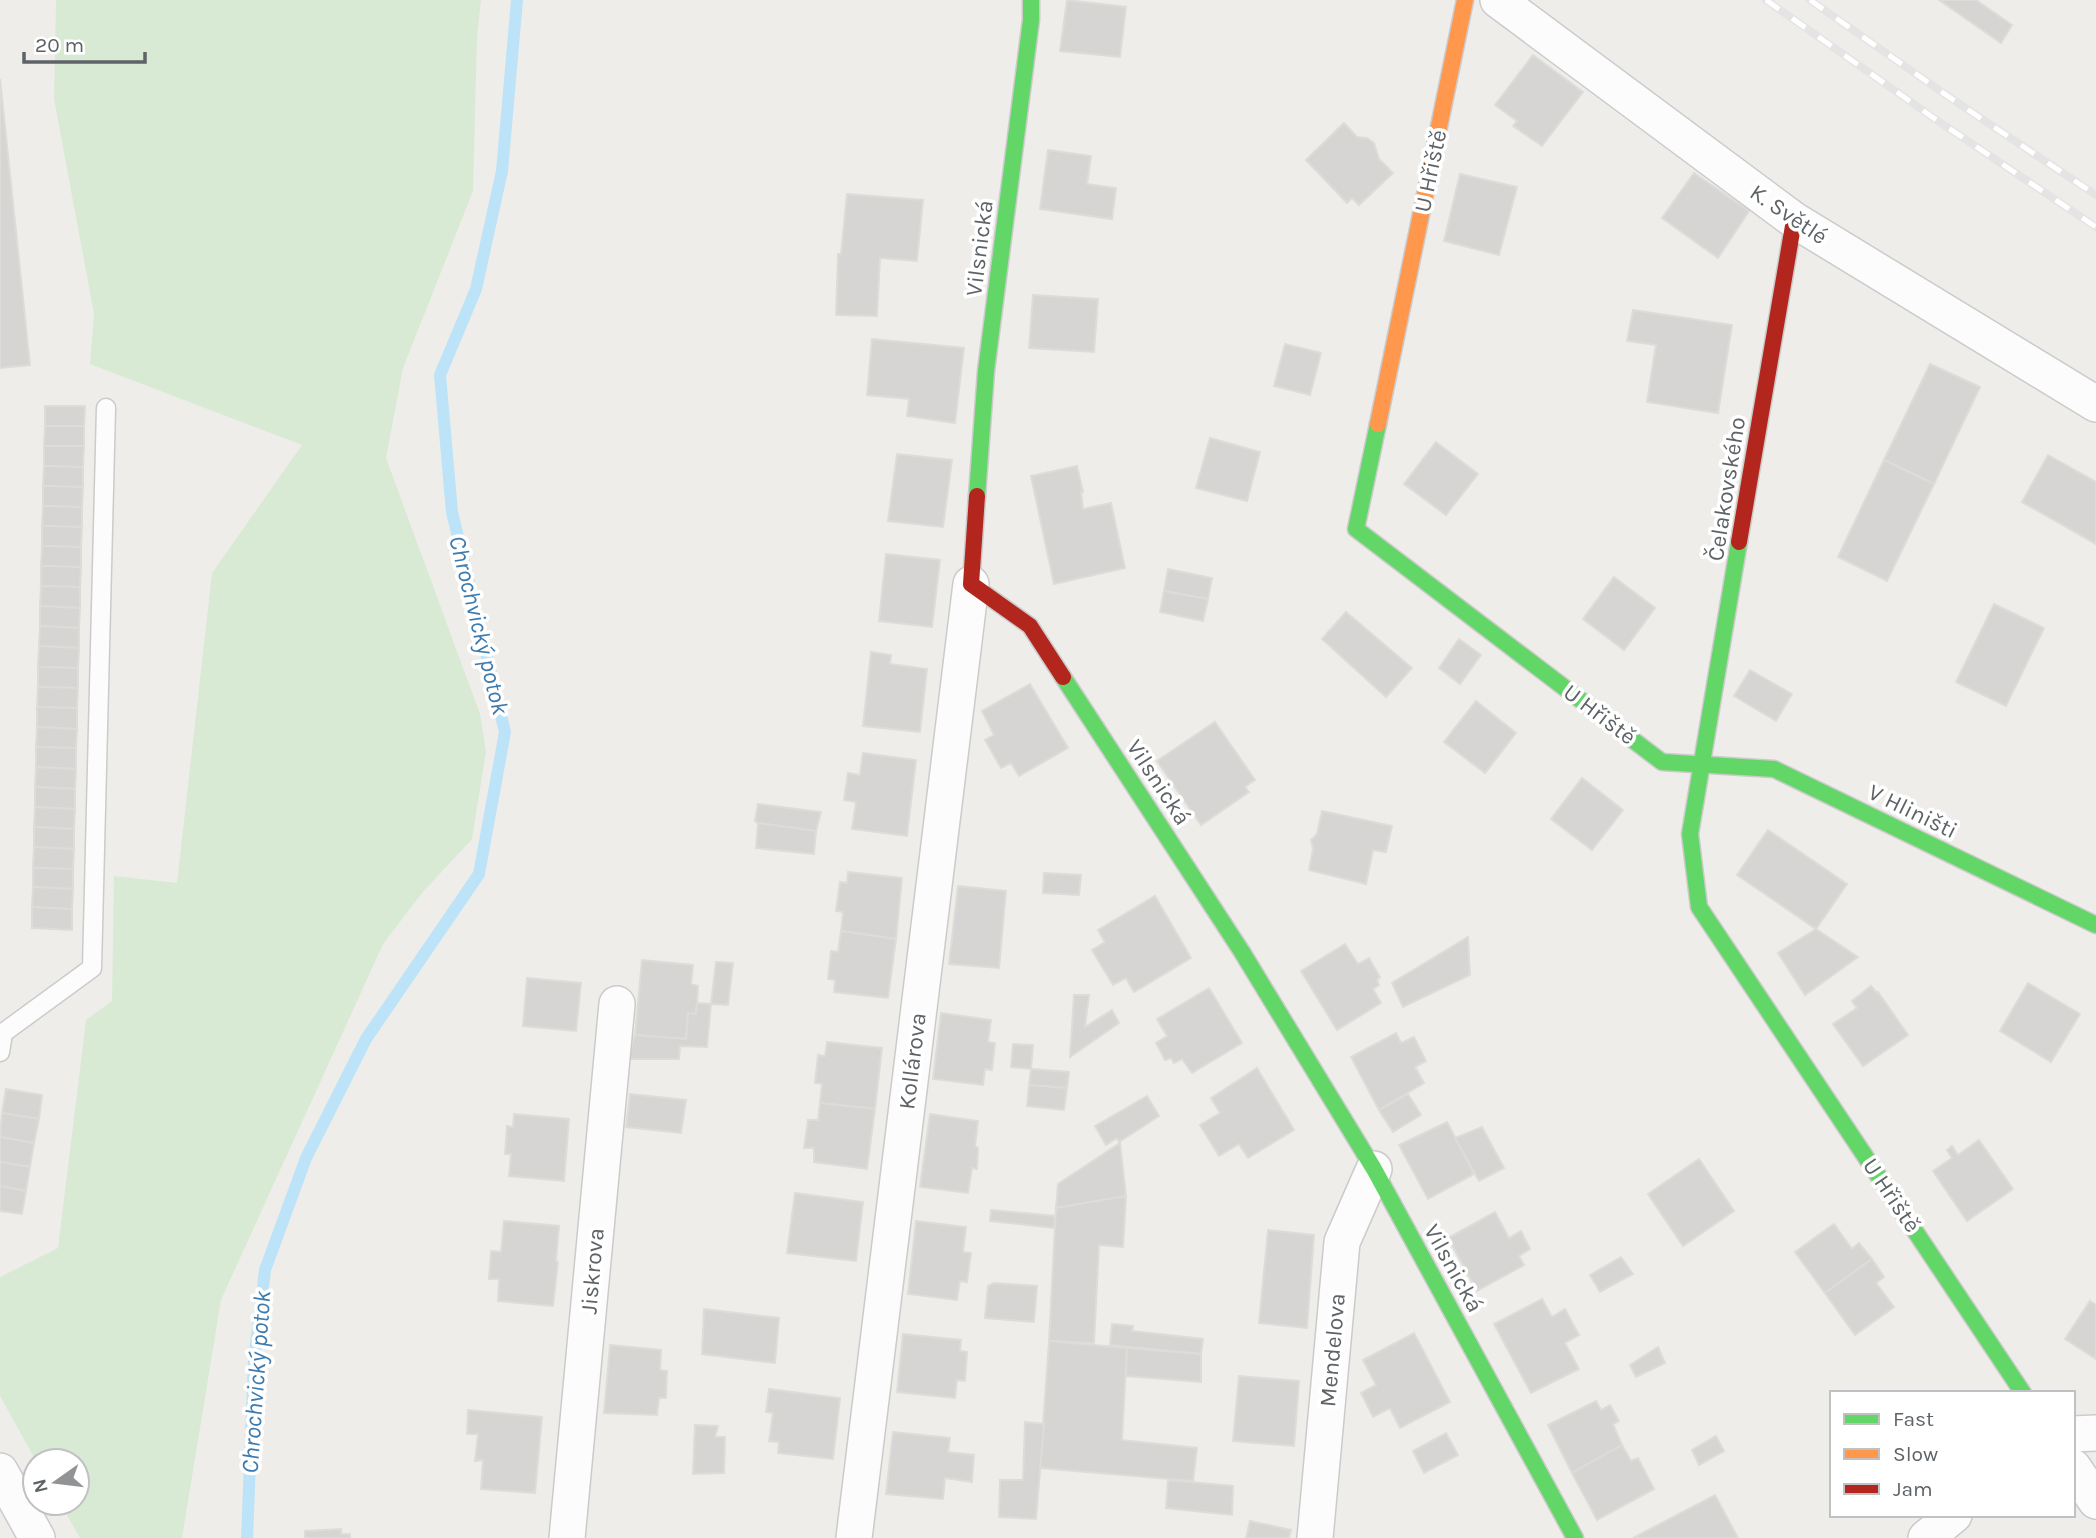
<svg xmlns="http://www.w3.org/2000/svg" width="2096" height="1538" viewBox="0 0 2096 1538" font-family="Karla,sans-serif">
<style>
.green{fill:#d8ead4}
.lines{fill:none;stroke-linecap:round;stroke-linejoin:round}
.stream{stroke:#bde3f8;stroke-width:12}
.building{fill:#d6d5d3;stroke:#dedcd8;stroke-width:2}
.lane-casing{stroke:#cbcbcb;stroke-width:21}
.street-casing{stroke:#cbcbcb;stroke-width:38}
.fast-casing{stroke:#cbcbcb;stroke-width:19}
.slow-casing{stroke:#cbcbcb;stroke-width:19}
.jam-casing{stroke:#cbcbcb;stroke-width:19}
.lane{stroke:#fdfcfc;stroke-width:18}
.street{stroke:#fdfcfc;stroke-width:35}
.fast{stroke:#63d668;stroke-width:16}
.slow{stroke:#ff974d;stroke-width:16}
.jam{stroke:#b3261e;stroke-width:16}
.rail-casing{stroke:#e3e4e3;stroke-width:8}
.rail{stroke:#fff;stroke-width:5;stroke-dasharray:16;stroke-linecap:butt}
.labels{text-anchor:middle;stroke-width:7;stroke-linejoin:round;paint-order:stroke}
.street-label{font-size:23px;fill:#5e6367;stroke:#fff}
.water-label{font-size:24px;font-style:italic;fill:#3d7aad;stroke:#fff}
</style>
<rect width="100%" height="100%" fill="#efede9"/>
<path class="green" d="M 56,0 L 481,0 L 477,37 L 473,191 L 403,368 L 386,458 L 480,714 L 486,751 L 472,839 L 422,893 L 383,944 L 221,1300 L 182,1538 L 80,1538 L 60,1503 L 77,1503 L 77,1461 L 36,1461 L 0,1396 L 0,1277 L 58,1248 L 86,1020 L 112,1001 L 114,876 L 177,883 L 212,573 L 302,445 L 90,364 L 94,314 L 54,99 Z"/>
<g class="lines">
<path class="stream" d="M 247,1538 L 254,1360 L 265,1270 L 306,1158 L 366,1039 L 479,874 L 505,732 L 452,512 L 440,375 L 476,289 L 502,171 L 517,0"/>
</g>
<g class="building">
<path d="M 1067,0 L 1126,7 L 1120,57 L 1060,51 Z"/>
<path d="M 1939,0 L 1976,0 L 2012,25 L 2001,43 Z"/>
<path d="M 1533,55 L 1583,92 L 1542,146 L 1513,126 L 1517,121 L 1495,105 Z"/>
<path d="M 0,79 L 30,365 L 0,368 Z"/>
<path d="M 1344,123 L 1357,137 L 1367,138 L 1374,143 L 1379,159 L 1393,173 L 1359,205 L 1352,198 L 1347,203 L 1306,160 Z"/>
<path d="M 1048,150 L 1091,156 L 1087,184 L 1116,188 L 1112,219 L 1040,209 Z"/>
<path d="M 1694,173 L 1749,211 L 1718,258 L 1662,218 Z"/>
<path d="M 1460,174 L 1517,187 L 1499,255 L 1444,241 Z"/>
<path d="M 847,194 L 923,200 L 917,261 L 880,258 L 877,316 L 836,315 L 838,254 L 841,254 Z"/>
<path d="M 1033,295 L 1098,299 L 1094,352 L 1029,348 Z"/>
<path d="M 1633,310 L 1732,325 L 1718,413 L 1647,402 L 1656,345 L 1627,341 Z"/>
<path d="M 872,339 L 964,348 L 955,423 L 907,416 L 909,399 L 867,395 Z"/>
<path d="M 1285,344 L 1321,353 L 1310,395 L 1274,386 Z"/>
<path d="M 1930,364 L 1980,387 L 1934,484 L 1884,460 Z"/>
<path d="M 45,406 L 85,406 L 84,426 L 45,426 Z"/>
<path d="M 45,426 L 84,426 L 84,446 L 44,446 Z"/>
<path d="M 1210,438 L 1260,452 L 1247,501 L 1196,488 Z"/>
<path d="M 1436,442 L 1478,474 L 1446,515 L 1404,484 Z"/>
<path d="M 44,446 L 84,446 L 83,467 L 44,466 Z"/>
<path d="M 897,454 L 952,460 L 943,527 L 888,521 Z"/>
<path d="M 2048,455 L 2096,482 L 2096,544 L 2022,502 Z"/>
<path d="M 1884,460 L 1934,484 L 1887,581 L 1838,557 Z"/>
<path d="M 44,466 L 83,467 L 83,487 L 43,486 Z"/>
<path d="M 1077,466 L 1083,492 L 1081,492 L 1083,509 L 1111,503 L 1125,568 L 1054,584 L 1031,476 Z"/>
<path d="M 43,486 L 83,487 L 82,507 L 43,506 Z"/>
<path d="M 43,506 L 82,507 L 82,527 L 42,526 Z"/>
<path d="M 42,526 L 82,527 L 81,547 L 42,546 Z"/>
<path d="M 42,546 L 81,547 L 81,567 L 41,566 Z"/>
<path d="M 886,554 L 940,560 L 932,627 L 879,621 Z"/>
<path d="M 41,566 L 81,567 L 80,587 L 41,586 Z"/>
<path d="M 1168,569 L 1212,578 L 1208,599 L 1164,591 Z"/>
<path d="M 1614,577 L 1655,608 L 1624,650 L 1583,619 Z"/>
<path d="M 41,586 L 80,587 L 80,608 L 40,606 Z"/>
<path d="M 1164,591 L 1208,599 L 1203,621 L 1160,612 Z"/>
<path d="M 1994,604 L 2044,628 L 2006,706 L 1956,682 Z"/>
<path d="M 40,606 L 80,608 L 79,628 L 40,626 Z"/>
<path d="M 1346,612 L 1412,668 L 1386,697 L 1322,639 Z"/>
<path d="M 40,626 L 79,628 L 79,648 L 39,646 Z"/>
<path d="M 1459,639 L 1481,655 L 1460,684 L 1439,668 Z"/>
<path d="M 39,646 L 79,648 L 78,668 L 38,667 Z"/>
<path d="M 871,652 L 891,655 L 890,664 L 927,669 L 920,732 L 863,726 Z"/>
<path d="M 38,667 L 78,668 L 78,688 L 38,687 Z"/>
<path d="M 1750,670 L 1792,694 L 1776,721 L 1734,696 Z"/>
<path d="M 1030,684 L 1068,748 L 1019,776 L 1011,763 L 1001,768 L 985,740 L 994,735 L 982,711 Z"/>
<path d="M 38,687 L 78,688 L 77,708 L 37,707 Z"/>
<path d="M 1476,701 L 1516,733 L 1485,773 L 1444,742 Z"/>
<path d="M 37,707 L 77,708 L 77,729 L 37,727 Z"/>
<path d="M 1215,722 L 1255,780 L 1245,787 L 1249,792 L 1201,825 L 1157,761 Z"/>
<path d="M 37,727 L 77,729 L 76,748 L 36,747 Z"/>
<path d="M 36,747 L 76,748 L 76,769 L 36,767 Z"/>
<path d="M 863,753 L 916,760 L 907,836 L 852,829 L 856,802 L 844,800 L 848,773 L 860,775 Z"/>
<path d="M 36,767 L 76,769 L 75,789 L 35,787 Z"/>
<path d="M 1582,778 L 1623,810 L 1592,850 L 1551,819 Z"/>
<path d="M 35,787 L 75,789 L 75,809 L 35,807 Z"/>
<path d="M 758,804 L 821,812 L 816,831 L 758,823 L 755,821 Z"/>
<path d="M 35,807 L 75,809 L 74,829 L 34,827 Z"/>
<path d="M 1322,811 L 1392,826 L 1386,852 L 1373,850 L 1366,884 L 1309,870 L 1313,849 L 1311,840 L 1317,834 Z"/>
<path d="M 758,823 L 816,831 L 814,854 L 756,848 Z"/>
<path d="M 34,827 L 74,829 L 74,849 L 34,847 Z"/>
<path d="M 1768,830 L 1847,884 L 1816,929 L 1737,875 Z"/>
<path d="M 34,847 L 74,849 L 73,869 L 33,868 Z"/>
<path d="M 33,868 L 73,869 L 73,889 L 33,887 Z"/>
<path d="M 848,872 L 902,878 L 896,939 L 841,931 L 843,912 L 836,911 L 840,882 L 847,883 Z"/>
<path d="M 1044,873 L 1081,875 L 1079,895 L 1043,893 Z"/>
<path d="M 958,886 L 1006,891 L 999,968 L 949,964 Z"/>
<path d="M 33,887 L 73,889 L 72,909 L 32,907 Z"/>
<path d="M 1155,896 L 1191,958 L 1134,992 L 1126,978 L 1113,985 L 1092,950 L 1105,942 L 1098,930 Z"/>
<path d="M 32,907 L 72,909 L 72,930 L 32,928 Z"/>
<path d="M 1816,929 L 1858,957 L 1805,995 L 1778,953 Z"/>
<path d="M 841,931 L 896,939 L 888,998 L 834,992 L 835,980 L 828,979 L 831,951 L 838,952 Z"/>
<path d="M 1468,937 L 1470,975 L 1403,1007 L 1392,983 Z"/>
<path d="M 1345,944 L 1358,964 L 1369,958 L 1380,977 L 1377,980 L 1379,985 L 1373,989 L 1381,1003 L 1337,1030 L 1301,971 Z"/>
<path d="M 642,960 L 693,965 L 691,984 L 698,986 L 697,1003 L 696,1014 L 688,1013 L 686,1039 L 635,1035 Z"/>
<path d="M 716,962 L 733,963 L 728,1005 L 711,1004 Z"/>
<path d="M 527,978 L 581,983 L 576,1031 L 523,1026 Z"/>
<path d="M 2028,983 L 2080,1014 L 2051,1062 L 2000,1031 Z"/>
<path d="M 1871,986 L 1877,993 L 1878,992 L 1908,1035 L 1863,1066 L 1833,1024 L 1857,1008 L 1852,1001 Z"/>
<path d="M 1209,988 L 1242,1043 L 1192,1073 L 1182,1059 L 1174,1063 L 1171,1058 L 1165,1060 L 1156,1043 L 1167,1036 L 1157,1019 Z"/>
<path d="M 1074,995 L 1089,995 L 1085,1027 L 1112,1010 L 1119,1023 L 1070,1057 Z"/>
<path d="M 697,1003 L 711,1004 L 707,1047 L 680,1046 L 679,1059 L 628,1059 L 635,1035 L 686,1039 L 688,1013 L 696,1014 Z"/>
<path d="M 941,1013 L 991,1020 L 988,1042 L 995,1043 L 992,1070 L 985,1069 L 983,1085 L 933,1079 Z"/>
<path d="M 1396,1033 L 1401,1043 L 1414,1037 L 1426,1061 L 1415,1067 L 1424,1083 L 1379,1110 L 1351,1057 Z"/>
<path d="M 827,1042 L 882,1048 L 875,1109 L 820,1103 L 822,1084 L 815,1083 L 818,1055 L 825,1056 Z"/>
<path d="M 1013,1044 L 1033,1045 L 1031,1069 L 1011,1067 Z"/>
<path d="M 1257,1068 L 1294,1130 L 1248,1158 L 1239,1144 L 1219,1156 L 1200,1125 L 1220,1113 L 1211,1098 Z"/>
<path d="M 1031,1069 L 1069,1072 L 1067,1088 L 1029,1085 Z"/>
<path d="M 1029,1085 L 1067,1088 L 1064,1110 L 1027,1106 Z"/>
<path d="M 6,1089 L 42,1095 L 39,1119 L 2,1113 Z"/>
<path d="M 630,1094 L 686,1100 L 681,1133 L 626,1127 Z"/>
<path d="M 1408,1094 L 1421,1115 L 1393,1132 L 1379,1110 Z"/>
<path d="M 1147,1096 L 1159,1116 L 1119,1142 L 1117,1138 L 1106,1145 L 1095,1126 Z"/>
<path d="M 820,1103 L 875,1109 L 867,1169 L 814,1162 L 814,1148 L 804,1148 L 808,1120 L 818,1120 Z"/>
<path d="M 2,1113 L 39,1119 L 34,1143 L 0,1137 Z"/>
<path d="M 514,1114 L 569,1119 L 564,1181 L 509,1176 L 511,1154 L 505,1154 L 507,1126 L 513,1127 Z"/>
<path d="M 930,1114 L 978,1121 L 975,1146 L 978,1148 L 977,1169 L 972,1168 L 968,1193 L 920,1187 Z"/>
<path d="M 1447,1122 L 1474,1174 L 1428,1199 L 1399,1145 Z"/>
<path d="M 1482,1127 L 1504,1168 L 1479,1181 L 1455,1138 Z"/>
<path d="M 0,1137 L 34,1143 L 30,1167 L 0,1162 Z"/>
<path d="M 1979,1140 L 2013,1189 L 1967,1221 L 1933,1171 L 1952,1158 L 1947,1150 L 1952,1146 L 1958,1155 Z"/>
<path d="M 1120,1143 L 1126,1196 L 1056,1208 L 1058,1184 Z"/>
<path d="M 1699,1159 L 1734,1211 L 1683,1246 L 1648,1194 Z"/>
<path d="M 0,1162 L 30,1167 L 26,1191 L 0,1186 Z"/>
<path d="M 0,1186 L 26,1191 L 22,1214 L 0,1211 Z"/>
<path d="M 795,1193 L 863,1202 L 856,1261 L 787,1253 Z"/>
<path d="M 1126,1196 L 1123,1247 L 1099,1245 L 1094,1343 L 1049,1341 L 1056,1208 Z"/>
<path d="M 991,1210 L 1055,1216 L 1054,1228 L 990,1221 Z"/>
<path d="M 1495,1212 L 1509,1238 L 1521,1231 L 1530,1249 L 1519,1256 L 1524,1265 L 1477,1291 L 1448,1238 Z"/>
<path d="M 504,1221 L 559,1226 L 556,1261 L 558,1262 L 553,1306 L 498,1301 L 499,1279 L 489,1279 L 491,1251 L 501,1252 Z"/>
<path d="M 916,1221 L 966,1227 L 963,1252 L 971,1253 L 967,1282 L 960,1281 L 957,1300 L 908,1294 Z"/>
<path d="M 1834,1224 L 1852,1249 L 1859,1243 L 1872,1259 L 1825,1293 L 1795,1252 Z"/>
<path d="M 1268,1230 L 1314,1235 L 1307,1328 L 1259,1323 Z"/>
<path d="M 1621,1257 L 1633,1274 L 1600,1292 L 1590,1275 Z"/>
<path d="M 1872,1259 L 1884,1277 L 1876,1283 L 1894,1307 L 1855,1335 L 1825,1293 Z"/>
<path d="M 994,1283 L 1037,1286 L 1034,1322 L 985,1318 L 988,1286 Z"/>
<path d="M 1542,1299 L 1552,1317 L 1565,1309 L 1579,1335 L 1565,1343 L 1579,1369 L 1531,1393 L 1494,1324 Z"/>
<path d="M 2090,1301 L 2096,1305 L 2096,1359 L 2065,1339 Z"/>
<path d="M 704,1309 L 779,1318 L 775,1363 L 702,1354 Z"/>
<path d="M 1112,1324 L 1133,1326 L 1132,1331 L 1203,1339 L 1201,1354 L 1110,1345 Z"/>
<path d="M 1414,1333 L 1450,1402 L 1400,1428 L 1390,1408 L 1373,1417 L 1361,1393 L 1376,1385 L 1363,1360 Z"/>
<path d="M 903,1334 L 961,1340 L 960,1351 L 967,1352 L 965,1381 L 957,1380 L 955,1398 L 897,1392 Z"/>
<path d="M 1049,1341 L 1127,1348 L 1122,1440 L 1197,1448 L 1193,1481 L 1040,1468 Z"/>
<path d="M 610,1345 L 661,1350 L 660,1370 L 667,1371 L 666,1398 L 659,1398 L 657,1415 L 604,1413 Z"/>
<path d="M 1658,1347 L 1665,1363 L 1636,1377 L 1630,1365 Z"/>
<path d="M 1127,1348 L 1201,1354 L 1201,1382 L 1126,1376 Z"/>
<path d="M 1239,1376 L 1299,1381 L 1294,1446 L 1233,1441 Z"/>
<path d="M 769,1389 L 840,1398 L 833,1459 L 778,1453 L 779,1442 L 769,1441 L 773,1413 L 766,1412 Z"/>
<path d="M 1596,1401 L 1601,1410 L 1610,1405 L 1619,1421 L 1613,1424 L 1622,1445 L 1572,1473 L 1548,1425 Z"/>
<path d="M 468,1410 L 542,1417 L 535,1493 L 481,1489 L 483,1460 L 475,1461 L 478,1434 L 467,1434 Z"/>
<path d="M 1025,1422 L 1044,1424 L 1036,1519 L 999,1517 L 1000,1480 L 1023,1480 Z"/>
<path d="M 695,1425 L 718,1426 L 715,1437 L 725,1437 L 724,1473 L 693,1474 Z"/>
<path d="M 893,1432 L 950,1438 L 948,1452 L 974,1455 L 972,1482 L 945,1478 L 943,1499 L 886,1494 Z"/>
<path d="M 1446,1433 L 1458,1455 L 1424,1473 L 1413,1451 Z"/>
<path d="M 1716,1436 L 1724,1451 L 1699,1465 L 1692,1450 Z"/>
<path d="M 1622,1445 L 1631,1461 L 1638,1458 L 1654,1489 L 1597,1520 L 1572,1473 Z"/>
<path d="M 1168,1480 L 1233,1486 L 1232,1515 L 1166,1508 Z"/>
<path d="M 1715,1495 L 1738,1538 L 1633,1538 Z"/>
<path d="M 1250,1521 L 1291,1530 L 1289,1538 L 1246,1538 Z"/>
<path d="M 341,1529 L 341,1534 L 350,1534 L 350,1538 L 305,1538 L 305,1531 Z"/>
</g>
<g class="lines">
<g class="lane-casing">
<path id="lane" d="M 0,1052 L 3,1033 L 92,968 L 106,408"/>
</g>
<g class="street-casing">
<g id="street">
<path d="M 1498,0 L 1794,220 L 2096,404"/>
<path d="M 2073,1434 L 2096,1433"/>
<path d="M 2073,1467 L 2096,1501"/>
<path d="M 0,1471 L 37,1538"/>
<path d="M 567,1538 L 617,1004"/>
<path d="M 854,1538 L 971,584"/>
<path d="M 1315,1538 L 1342,1242 L 1374,1169"/>
<path d="M 1926,1538 L 1954,1515"/>
</g>
</g>
<g class="fast-casing">
<g id="fast">
<path d="M 1378,424 L 1356,529 L 1662,762 L 1774,769 L 2096,925"/>
<path d="M 977,496 L 986,371 L 1031,20 L 1031,0"/>
<path d="M 1739,542 L 1690,834 L 1699,907 L 2023,1393"/>
<path d="M 1063,677 L 1242,952 L 1374,1169 L 1575,1538"/>
</g>
</g>
<g class="slow-casing">
<path id="slow" d="M 1378,424 L 1465,0"/>
</g>
<g class="jam-casing">
<g id="jam">
<path d="M 977,496 L 971,584 L 1030,626 L 1063,677"/>
<path d="M 1739,542 L 1794,220"/>
</g>
</g>
<use href="#lane" class="lane"/>
<use href="#street" class="street"/>
<use href="#fast" class="fast"/>
<use href="#slow" class="slow"/>
<use href="#jam" class="jam"/>
<g class="rail-casing">
<g id="rail">
<path d="M 1766,0 L 1938,121 L 2096,227"/>
<path d="M 1810,0 L 1949,97 L 2096,195"/>
</g>
</g>
<use href="#rail" class="rail"/>
</g>
<g class="labels">
<g class="street-label">
<text transform="translate(1430 171) rotate(-78)" y="8">U Hřiště</text>
<text transform="translate(1789 214) rotate(34)" y="8">K. Světlé</text>
<text transform="translate(979 248) rotate(-83)" y="8">Vilsnická</text>
<text transform="translate(1726 489) rotate(-81)" y="8">Čelakovského</text>
<text transform="translate(1600 714) rotate(37)" y="8">U Hřiště</text>
<text transform="translate(1159 782) rotate(57)" y="8">Vilsnická</text>
<text transform="translate(1913 811) rotate(26)" y="8">V Hliništi</text>
<text transform="translate(912 1061) rotate(-83)" y="8">Kollárova</text>
<text transform="translate(1892 1195) rotate(56)" y="8">U Hřiště</text>
<text transform="translate(1454 1268) rotate(61)" y="8">Vilsnická</text>
<text transform="translate(592 1271) rotate(-85)" y="8">Jiskrova</text>
<text transform="translate(1332 1350) rotate(-85)" y="8">Mendelova</text>
</g>
<g class="water-label">
<text transform="translate(479 625) rotate(76)" y="8">Chrochvický potok</text>
<text transform="translate(256 1382) rotate(-86)" y="8">Chrochvický potok</text>
</g>
</g>
<rect x="1830" y="1391" width="245" height="126" fill="#ffffff" stroke="#bfc1c2" stroke-width="2"/>
<rect x="1844" y="1414" width="35" height="10" fill="#63d668" stroke="#bfc1c2" stroke-width="2"/>
<text x="1893" y="1426" font-size="21" fill="#5e6367">Fast</text>
<rect x="1844" y="1449" width="35" height="10" fill="#ff974d" stroke="#bfc1c2" stroke-width="2"/>
<text x="1893" y="1461" font-size="21" fill="#5e6367">Slow</text>
<rect x="1844" y="1484" width="35" height="10" fill="#b3261e" stroke="#bfc1c2" stroke-width="2"/>
<text x="1893" y="1496" font-size="21" fill="#5e6367">Jam</text>
<g transform="translate(56 1482) rotate(256)"><circle r="33" fill="#ffffff" stroke="#bfc1c2" stroke-width="2"/>
<path d="M0-5L12 26L0 18L-12 26Z" fill="#919394"/>
<text y="-10" font-size="19" font-weight="bold" text-anchor="middle" fill="#5e6367">N</text>
</g>
<path d="M24 52v10h121v-10" fill="none" stroke="#5e6367" stroke-width="3.5"/>
<text x="35" y="52" font-size="21" fill="#5e6367" stroke="#ffffff" stroke-width="5" paint-order="stroke">20 m</text>
</svg>
